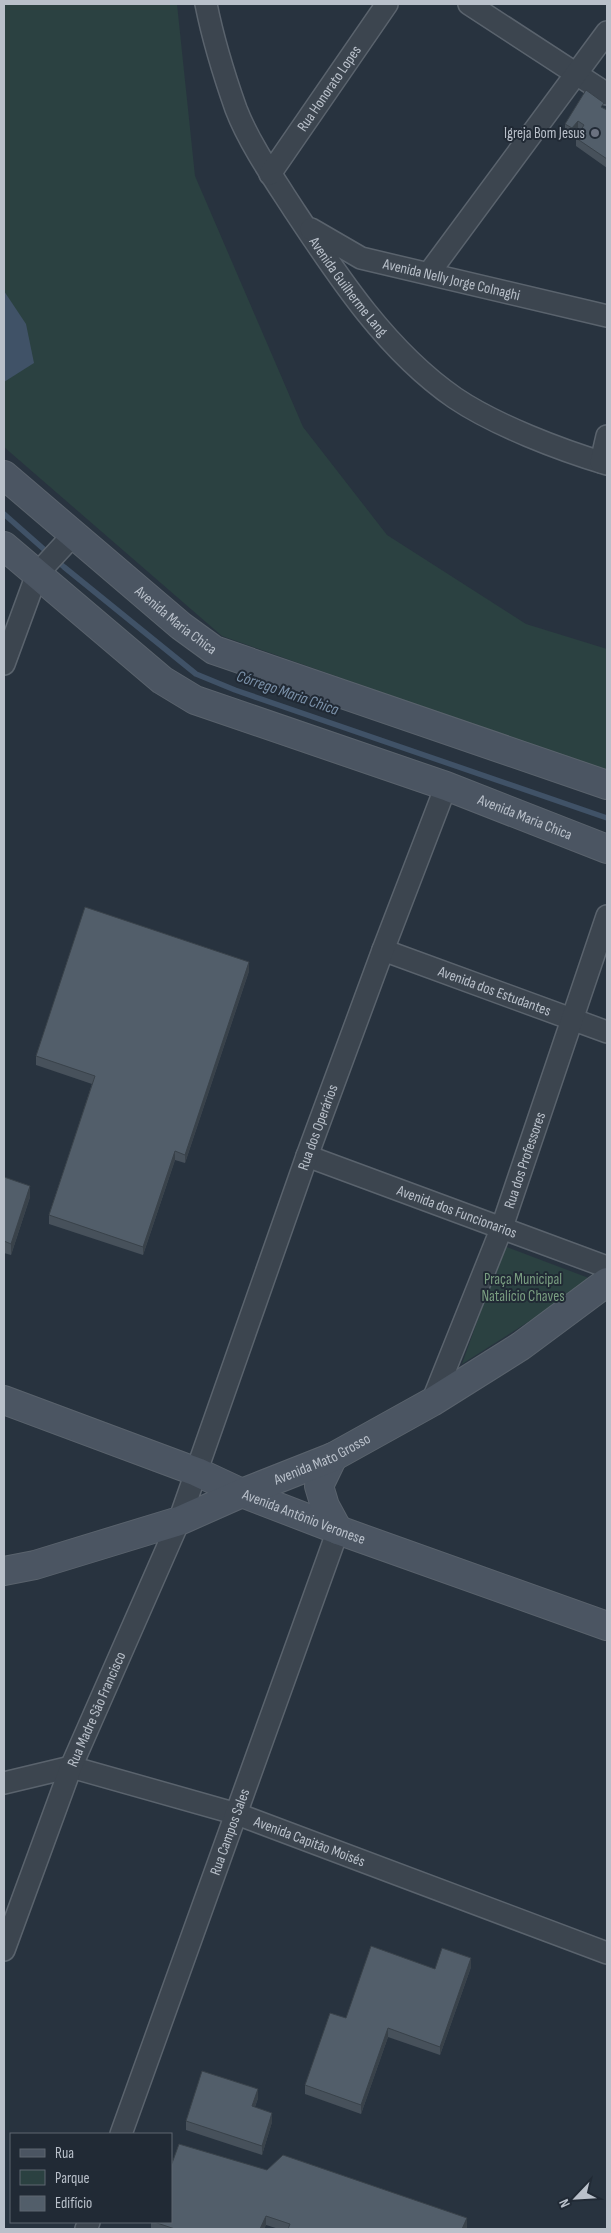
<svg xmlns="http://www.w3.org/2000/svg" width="611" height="2233" viewBox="0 0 611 2233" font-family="'Sofia Sans Condensed',sans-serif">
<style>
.green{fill:#2b4141}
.water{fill:#405267}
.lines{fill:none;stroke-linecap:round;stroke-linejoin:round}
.stream{stroke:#405267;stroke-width:5.5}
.street-casing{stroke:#5a636d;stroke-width:24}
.secondary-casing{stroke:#5a636d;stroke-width:30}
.street{stroke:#3c454f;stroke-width:21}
.secondary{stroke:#4b5562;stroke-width:28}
.wall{fill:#47515b}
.shaded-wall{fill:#39424a}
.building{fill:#525e6a;stroke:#39424a}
.worship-dot{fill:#6b7280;stroke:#212a35;stroke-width:2}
.labels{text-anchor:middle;stroke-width:4;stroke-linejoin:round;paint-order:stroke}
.street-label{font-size:15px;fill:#b9c0ca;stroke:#212a35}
.poi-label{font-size:15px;fill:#b9c0ca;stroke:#212a35;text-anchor:end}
.park-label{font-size:15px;fill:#799d80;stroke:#212a35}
.water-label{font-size:16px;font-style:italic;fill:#7c92aa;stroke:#212a35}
</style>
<rect width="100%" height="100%" fill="#28333f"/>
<g class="green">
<path d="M 4,4 L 177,4 L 195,176 L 303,427 L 387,535 L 526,624 L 607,649 L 607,772 L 222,636 L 4,447 Z"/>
<path d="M 504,1246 L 594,1280 L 462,1364 Z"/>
</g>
<path class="water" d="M 4,291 L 26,324 L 34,363 L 4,382 Z"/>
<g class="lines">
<path class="stream" d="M 4,514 L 64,567 L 196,674 L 235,690 L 607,818"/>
<g class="street-casing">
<g id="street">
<path id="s1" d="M 206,4 C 213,39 224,75 236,109 C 249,143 274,179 294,210 C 339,278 387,351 455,398 C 495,425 560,450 607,464"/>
<path d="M 469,4 L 607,94"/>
<path id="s2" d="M 270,174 L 387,4"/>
<path id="s3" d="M 311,229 L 361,258 L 607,316"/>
<path d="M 429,273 L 607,32"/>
<path d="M 601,462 L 607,436"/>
<path d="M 4,664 L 37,574 L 74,534"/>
<path id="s4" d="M 383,950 L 607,1032"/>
<path id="s5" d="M 307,1156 L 607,1267"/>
<path id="s6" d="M 432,1402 L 502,1227 L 607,916"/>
<path id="s7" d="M 4,1783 L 71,1767 L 237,1814 L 607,1953"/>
<path id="s8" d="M 4,1950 L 71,1767 L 179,1521 L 307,1156 L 383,950 L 446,786"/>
<path id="s9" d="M 121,2134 L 338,1530"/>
<path d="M 86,2229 L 89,2222"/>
</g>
</g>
<g class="secondary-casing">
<g id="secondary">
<path id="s10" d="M 4,475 L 181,626 L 214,650 L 607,785"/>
<path id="s11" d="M 4,546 L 162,680 L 195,700 L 446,786 L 607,849"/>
<path id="s12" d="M 4,1400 L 197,1472 L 242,1493 L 338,1530 L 607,1626"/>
<path d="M 333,1457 L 319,1486 L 325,1506 L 338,1530"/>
<path id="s13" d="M 4,1571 L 35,1565 L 179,1521 L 242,1493 L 333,1457 L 432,1402 L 521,1346 L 607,1282"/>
</g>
</g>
<use href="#street" class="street"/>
<use href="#secondary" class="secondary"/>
</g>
<g class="wall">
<path d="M 604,108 L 607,110 L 607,168 L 576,146 L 576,138 L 580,131 L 578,129 L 572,137 L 565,132 L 565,124 Z"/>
<path d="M 249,971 L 185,1163 L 175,1160 L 143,1255 L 49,1224 L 49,1215 L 92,1084 L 36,1065 L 36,1056 Z"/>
<path d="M 4,1177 L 30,1197 L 11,1255 L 4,1253 Z"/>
<path d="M 471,1967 L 440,2055 L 388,2037 L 361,2114 L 305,2094 L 305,2085 L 346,2018 L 435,1969 Z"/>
<path d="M 258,2098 L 255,2107 L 272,2122 L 262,2155 L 186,2130 L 186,2121 Z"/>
<path d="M 267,2170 L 467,2227 L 466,2229 L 279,2229 L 266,2225 L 264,2229 L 151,2229 L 151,2222 L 171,2222 Z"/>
</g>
<g class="shaded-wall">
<path d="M 578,121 L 578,129 L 572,137 L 572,128 Z"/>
<path d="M 249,962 L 249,971 L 185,1163 L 185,1155 Z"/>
<path d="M 175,1151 L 175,1160 L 143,1255 L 143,1247 Z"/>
<path d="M 30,1186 L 30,1197 L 11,1255 L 11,1244 Z"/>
<path d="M 471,1958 L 471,1967 L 440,2055 L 440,2047 Z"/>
<path d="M 388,2028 L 388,2037 L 361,2114 L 361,2105 Z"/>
<path d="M 258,2089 L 258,2098 L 252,2115 L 252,2106 Z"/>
<path d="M 272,2113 L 272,2122 L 262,2155 L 262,2146 Z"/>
<path d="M 266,2216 L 266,2225 L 264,2229 L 260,2229 Z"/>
<path d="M 467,2218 L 467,2227 L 466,2229 L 462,2229 Z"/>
</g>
<g class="building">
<path d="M 586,90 L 604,103 L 601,107 L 607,110 L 607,159 L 576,138 L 584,125 L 578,121 L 572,128 L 565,124 Z"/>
<path d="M 85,907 L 249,962 L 185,1155 L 175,1151 L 143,1247 L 49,1215 L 95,1076 L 36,1056 Z"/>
<path d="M 4,1177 L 30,1186 L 11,1244 L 4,1241 Z"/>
<path d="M 371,1946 L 435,1969 L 442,1948 L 471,1958 L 440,2047 L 388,2028 L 361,2105 L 305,2085 L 330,2013 L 346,2018 Z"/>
<path d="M 202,2071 L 258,2089 L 252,2106 L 272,2113 L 262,2146 L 186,2121 Z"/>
<path d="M 179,2144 L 267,2170 L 283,2155 L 467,2218 L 462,2229 L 288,2229 L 290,2224 L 266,2216 L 260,2229 L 175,2229 L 154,2222 L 171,2222 L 171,2166 Z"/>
</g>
<circle class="worship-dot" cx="595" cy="133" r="5"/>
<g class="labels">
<g class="street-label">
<text dy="5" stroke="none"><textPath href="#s2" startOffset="104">Rua Honorato Lopes</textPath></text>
<text dy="5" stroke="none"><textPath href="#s3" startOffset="151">Avenida Nelly Jorge Colnaghi</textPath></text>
<text dy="5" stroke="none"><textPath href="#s1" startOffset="320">Avenida Guilherme Lang</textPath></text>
<text dy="5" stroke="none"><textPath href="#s10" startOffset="225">Avenida Maria Chica</textPath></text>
<text dy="5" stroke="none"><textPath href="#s11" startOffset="596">Avenida Maria Chica</textPath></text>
<text dy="5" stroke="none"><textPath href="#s4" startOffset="119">Avenida dos Estudantes</textPath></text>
<text dy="5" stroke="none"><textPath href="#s8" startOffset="881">Rua dos Operários</textPath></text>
<text dy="5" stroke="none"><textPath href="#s6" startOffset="259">Rua dos Professores</textPath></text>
<text dy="5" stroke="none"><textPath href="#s5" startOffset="160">Avenida dos Funcionarios</textPath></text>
<text dy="5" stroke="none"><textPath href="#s13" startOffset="338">Avenida Mato Grosso</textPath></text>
<text dy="5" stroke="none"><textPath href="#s12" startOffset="322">Avenida Antônio Veronese</textPath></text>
<text dy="5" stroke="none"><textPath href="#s8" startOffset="258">Rua Madre São Francisco</textPath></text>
<text dy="5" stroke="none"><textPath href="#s9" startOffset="321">Rua Campos Sales</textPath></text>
<text dy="5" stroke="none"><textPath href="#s7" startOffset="319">Avenida Capitão Moisés</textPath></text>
</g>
<g class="poi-label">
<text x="585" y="138">Igreja Bom Jesus</text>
</g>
<g class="park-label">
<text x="523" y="1284">Praça Municipal<tspan x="523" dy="17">Natalício Chaves</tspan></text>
</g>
<g class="water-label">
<text transform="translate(288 692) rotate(19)" y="6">Córrego Maria Chica</text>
</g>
</g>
<rect width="611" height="2233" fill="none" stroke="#b9c0ca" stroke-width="10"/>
<rect x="10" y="2133" width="162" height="90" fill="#212a35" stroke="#5e6671"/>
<rect x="20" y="2149" width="25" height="8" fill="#4b5562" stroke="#5e6671"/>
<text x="55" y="2158" font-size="15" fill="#b9c0ca">Rua</text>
<rect x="20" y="2170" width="25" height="15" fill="#2b4141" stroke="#5e6671"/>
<text x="55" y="2183" font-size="15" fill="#b9c0ca">Parque</text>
<rect x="20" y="2196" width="25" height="15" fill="#525e6a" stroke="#5e6671"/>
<text x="55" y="2208" font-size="15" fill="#b9c0ca">Edifício</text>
<g transform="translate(576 2198) rotate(245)" stroke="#212a35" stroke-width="4" paint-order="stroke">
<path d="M0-4L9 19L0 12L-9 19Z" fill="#b9c0ca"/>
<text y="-8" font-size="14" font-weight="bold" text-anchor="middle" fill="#b9c0ca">N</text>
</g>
</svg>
